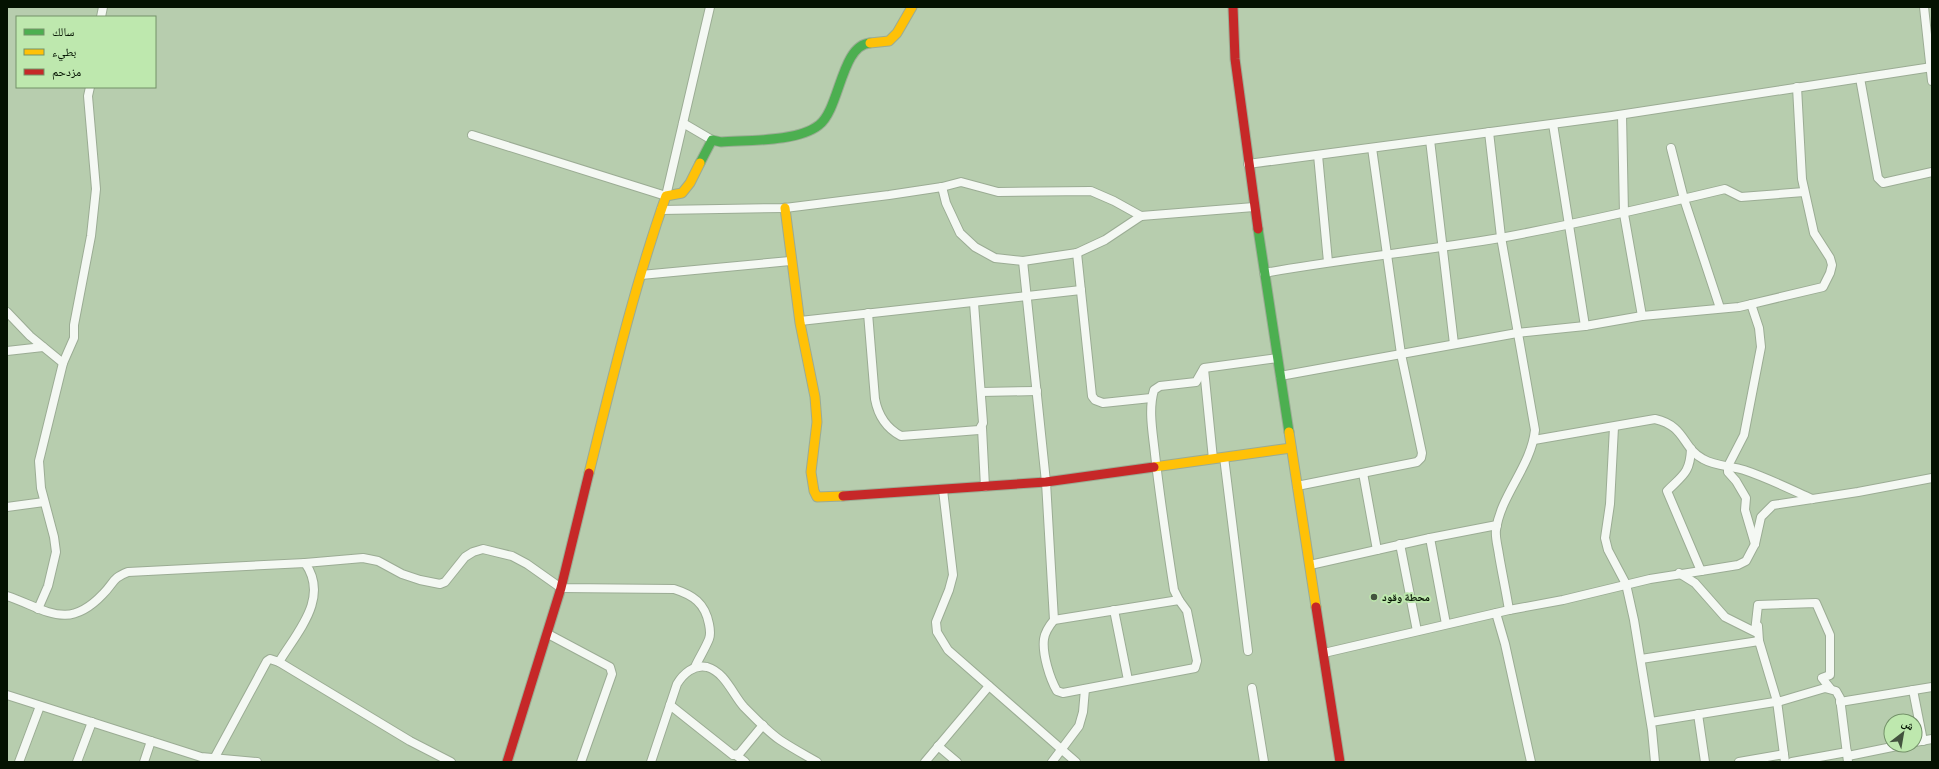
<svg xmlns="http://www.w3.org/2000/svg" width="1939" height="769" viewBox="0 0 1939 769" font-family="Manrope,'Noto Naskh Arabic',sans-serif">
<style>
.lines{fill:none;stroke-linecap:round;stroke-linejoin:round}
.street-casing{stroke:#9bac94;stroke-width:10}
.fast-casing{stroke:#9bac94;stroke-width:11}
.slow-casing{stroke:#9bac94;stroke-width:11}
.jam-casing{stroke:#9bac94;stroke-width:11}
.street{stroke:#f4f8f3;stroke-width:8}
.fast{stroke:#4caf50;stroke-width:9}
.slow{stroke:#ffc107;stroke-width:9}
.jam{stroke:#c62828;stroke-width:9}
.poi-dot{fill:#43533e;stroke:#bee8ae;stroke-width:1.5}
.labels{text-anchor:middle;stroke-width:4;stroke-linejoin:round;paint-order:stroke}
.poi-label{font-size:11px;font-weight:bold;fill:#041201;stroke:#bee8ae;text-anchor:start}
</style>
<rect width="100%" height="100%" fill="#b7cdae"/>
<g class="lines">
<g class="street-casing">
<g id="street">
<path d="M 1924,7 L 1932,81"/>
<path d="M 101,17 L 103,7"/>
<path d="M 1860,78 L 1878,178 L 1883,183 L 1932,172"/>
<path d="M 1622,115 L 1624,214 L 1642,316"/>
<path d="M 683,123 L 712,140"/>
<path d="M 1553,124 L 1585,326"/>
<path d="M 1489,132 L 1501,237 L 1535,430 C 1531,467 1501,494 1496,530 C 1495,538 1498,547 1499,555 C 1502,573 1506,591 1509,610"/>
<path d="M 472,135 L 666,196 L 710,7"/>
<path d="M 1430,140 L 1454,344"/>
<path d="M 1671,148 L 1684,199 L 1720,308"/>
<path d="M 1318,155 L 1328,262"/>
<path d="M 1248,164 L 1612,116 L 1932,67"/>
<path d="M 942,187 L 946,203 L 960,233 L 975,247 L 995,258 L 1023,261 L 1077,253 L 1105,240 L 1141,216 L 1254,207"/>
<path d="M 661,210 L 785,208 L 889,195 L 942,187 L 961,182 L 998,192 L 1091,191 L 1114,201 L 1141,216"/>
<path d="M 1077,253 L 1092,396 L 1095,400 L 1103,403 L 1151,398"/>
<path d="M 1023,261 L 1046,482 L 1054,620 C 1049,626 1045,632 1044,639 C 1042,654 1050,679 1057,691 L 1063,693 L 1195,668 L 1197,661 L 1187,611 L 1179,600"/>
<path d="M 1264,273 C 1343,259 1422,251 1500,238 C 1576,224 1650,207 1725,189 L 1741,197 L 1804,192"/>
<path d="M 641,275 L 790,261"/>
<path d="M 1751,304 L 1759,328 L 1761,347 L 1744,435 L 1728,466 L 1728,472 L 1736,481 L 1746,498 L 1745,510 L 1755,544"/>
<path d="M 7,312 L 30,336 L 63,363"/>
<path d="M 868,313 L 875,399 C 878,415 886,428 901,436 L 979,430 L 983,423 L 974,303"/>
<path d="M 800,321 L 1081,290"/>
<path d="M 7,351 L 43,347"/>
<path d="M 1204,369 L 1213,459"/>
<path d="M 1280,376 L 1517,333 L 1585,326 L 1642,316 L 1739,307 L 1823,287 L 1830,273 L 1832,265 L 1830,258 L 1814,233 L 1802,179 L 1797,87"/>
<path d="M 981,392 L 1037,391"/>
<path d="M 1614,427 L 1610,504 L 1605,538 L 1608,550 L 1626,584 L 1634,620 L 1652,730 L 1655,762"/>
<path d="M 982,428 L 985,487"/>
<path d="M 1534,440 L 1655,419 C 1686,426 1682,448 1703,459 C 1715,466 1731,466 1744,470 C 1768,478 1790,489 1812,499"/>
<path d="M 1691,449 C 1690,473 1683,475 1667,491 L 1701,571 L 1738,565 L 1746,561 L 1755,544 L 1761,517 L 1773,505 L 1858,492 L 1932,478"/>
<path d="M 1224,457 L 1248,651"/>
<path d="M 1363,473 L 1377,550"/>
<path d="M 1297,486 L 1417,462 L 1421,458 L 1422,453 L 1401,354 L 1372,148"/>
<path d="M 943,490 L 953,575 L 949,590 L 936,622 L 937,632 L 948,650 L 1076,762"/>
<path d="M 7,507 L 44,502"/>
<path d="M 1430,538 L 1497,525"/>
<path d="M 1400,544 L 1417,631"/>
<path d="M 305,563 L 363,558 L 378,561 L 402,574 L 420,580 L 440,584 L 445,582 L 465,557 L 473,552 L 483,549 L 512,556 L 527,564 L 561,588 L 674,589 C 693,595 705,603 709,624 C 710,629 711,634 709,639 C 705,649 699,658 695,667"/>
<path d="M 1310,565 L 1430,538 L 1446,624"/>
<path d="M 1679,573 L 1695,583 L 1725,617 L 1755,632 L 1758,605 L 1816,603 L 1830,635 L 1830,675 L 1822,678 L 1830,688"/>
<path d="M 7,596 C 46,609 67,632 103,594 C 114,583 112,578 128,572 L 305,563 C 330,598 297,632 279,662"/>
<path d="M 38,609 L 48,586 L 56,552 L 54,537 L 41,488 L 39,461 L 63,363 L 74,338 L 74,325 L 91,236 L 96,189 L 88,96 L 90,87"/>
<path d="M 1114,610 L 1128,680"/>
<path d="M 1496,613 L 1505,644 L 1531,762"/>
<path d="M 1054,620 L 1179,600 L 1174,590 C 1167,545 1160,499 1155,454 C 1153,434 1148,410 1154,390 L 1160,386 L 1196,382 L 1204,368 L 1278,358"/>
<path d="M 1758,626 L 1759,641 L 1777,701 L 1785,762"/>
<path d="M 548,634 L 610,667 L 612,674 L 581,762"/>
<path d="M 1324,653 L 1509,610 L 1563,600 L 1650,579 L 1701,571"/>
<path d="M 1641,659 L 1759,641"/>
<path d="M 1252,688 L 1264,762"/>
<path d="M 1913,690 L 1923,741"/>
<path d="M 7,695 L 201,757 L 257,762"/>
<path d="M 1840,702 L 1932,687"/>
<path d="M 670,705 L 733,755 L 739,754 L 763,725"/>
<path d="M 1698,714 L 1705,762"/>
<path d="M 1651,722 L 1781,701 L 1825,688 L 1836,691 L 1840,698 L 1848,762"/>
<path d="M 1915,742 L 1932,739"/>
<path d="M 938,746 L 957,762"/>
<path d="M 736,755 L 745,762"/>
<path d="M 1848,756 L 1902,745"/>
<path d="M 215,757 L 267,661 L 270,659 L 279,662 L 410,741 L 451,762"/>
<path d="M 19,762 L 40,706"/>
<path d="M 77,762 L 92,722"/>
<path d="M 144,762 L 151,741"/>
<path d="M 651,762 L 677,684 C 683,674 694,664 707,667 C 725,672 733,695 744,707 C 755,718 767,731 780,740 C 792,748 805,755 817,762"/>
<path d="M 925,762 L 989,686"/>
<path d="M 1052,762 L 1079,726 L 1083,712 L 1085,689"/>
<path d="M 1739,762 L 1784,754"/>
<path d="M 1792,762 L 1847,752"/>
</g>
</g>
<g class="fast-casing">
<g id="fast">
<path d="M 700,163 L 712,140 L 721,142 C 748,140 798,142 819,125 C 840,109 841,45 870,43"/>
<path d="M 1258,229 L 1289,432"/>
</g>
</g>
<g class="slow-casing">
<g id="slow">
<path d="M 870,43 L 889,41 L 897,33 L 912,7"/>
<path d="M 785,208 L 800,323 L 815,397 L 817,422 L 811,472 L 814,491 L 817,497 L 843,496"/>
<path d="M 1289,432 L 1316,607"/>
<path d="M 1154,467 L 1291,448"/>
<path d="M 589,473 C 612,380 634,287 666,196 L 682,193 L 690,183 L 700,163"/>
</g>
</g>
<g class="jam-casing">
<g id="jam">
<path d="M 1233,7 L 1235,59 L 1258,229"/>
<path d="M 843,496 L 1046,482 L 1154,467"/>
<path d="M 1316,607 L 1340,762"/>
<path d="M 507,762 L 561,588 L 589,473"/>
</g>
</g>
<use href="#street" class="street"/>
<use href="#fast" class="fast"/>
<use href="#slow" class="slow"/>
<use href="#jam" class="jam"/>
</g>
<circle class="poi-dot" cx="1374" cy="597" r="4"/>
<g class="labels">
<g class="poi-label">
<text x="1382" y="601">محطة وقود</text>
</g>
</g>
<rect width="1939" height="769" fill="none" stroke="#041201" stroke-width="16"/>
<rect x="16" y="16" width="140" height="72" fill="#bee8ae" stroke="#749269"/>
<rect x="24" y="29" width="20" height="6" fill="#4caf50" stroke="#749269"/>
<text x="52" y="36" font-size="12" fill="#041201">سالك</text>
<rect x="24" y="49" width="20" height="6" fill="#ffc107" stroke="#749269"/>
<text x="52" y="56" font-size="12" fill="#041201">بطيء</text>
<rect x="24" y="69" width="20" height="6" fill="#c62828" stroke="#749269"/>
<text x="52" y="76" font-size="12" fill="#041201">مزدحم</text>
<g transform="translate(1903 733) rotate(31)"><circle r="19" fill="#bee8ae" stroke="#749269"/>
<path d="M0-3L7 15L0 10L-7 15Z" fill="#43533e"/>
<text y="-6" font-size="11" font-weight="bold" text-anchor="middle" fill="#041201">ش</text>
</g>
</svg>
